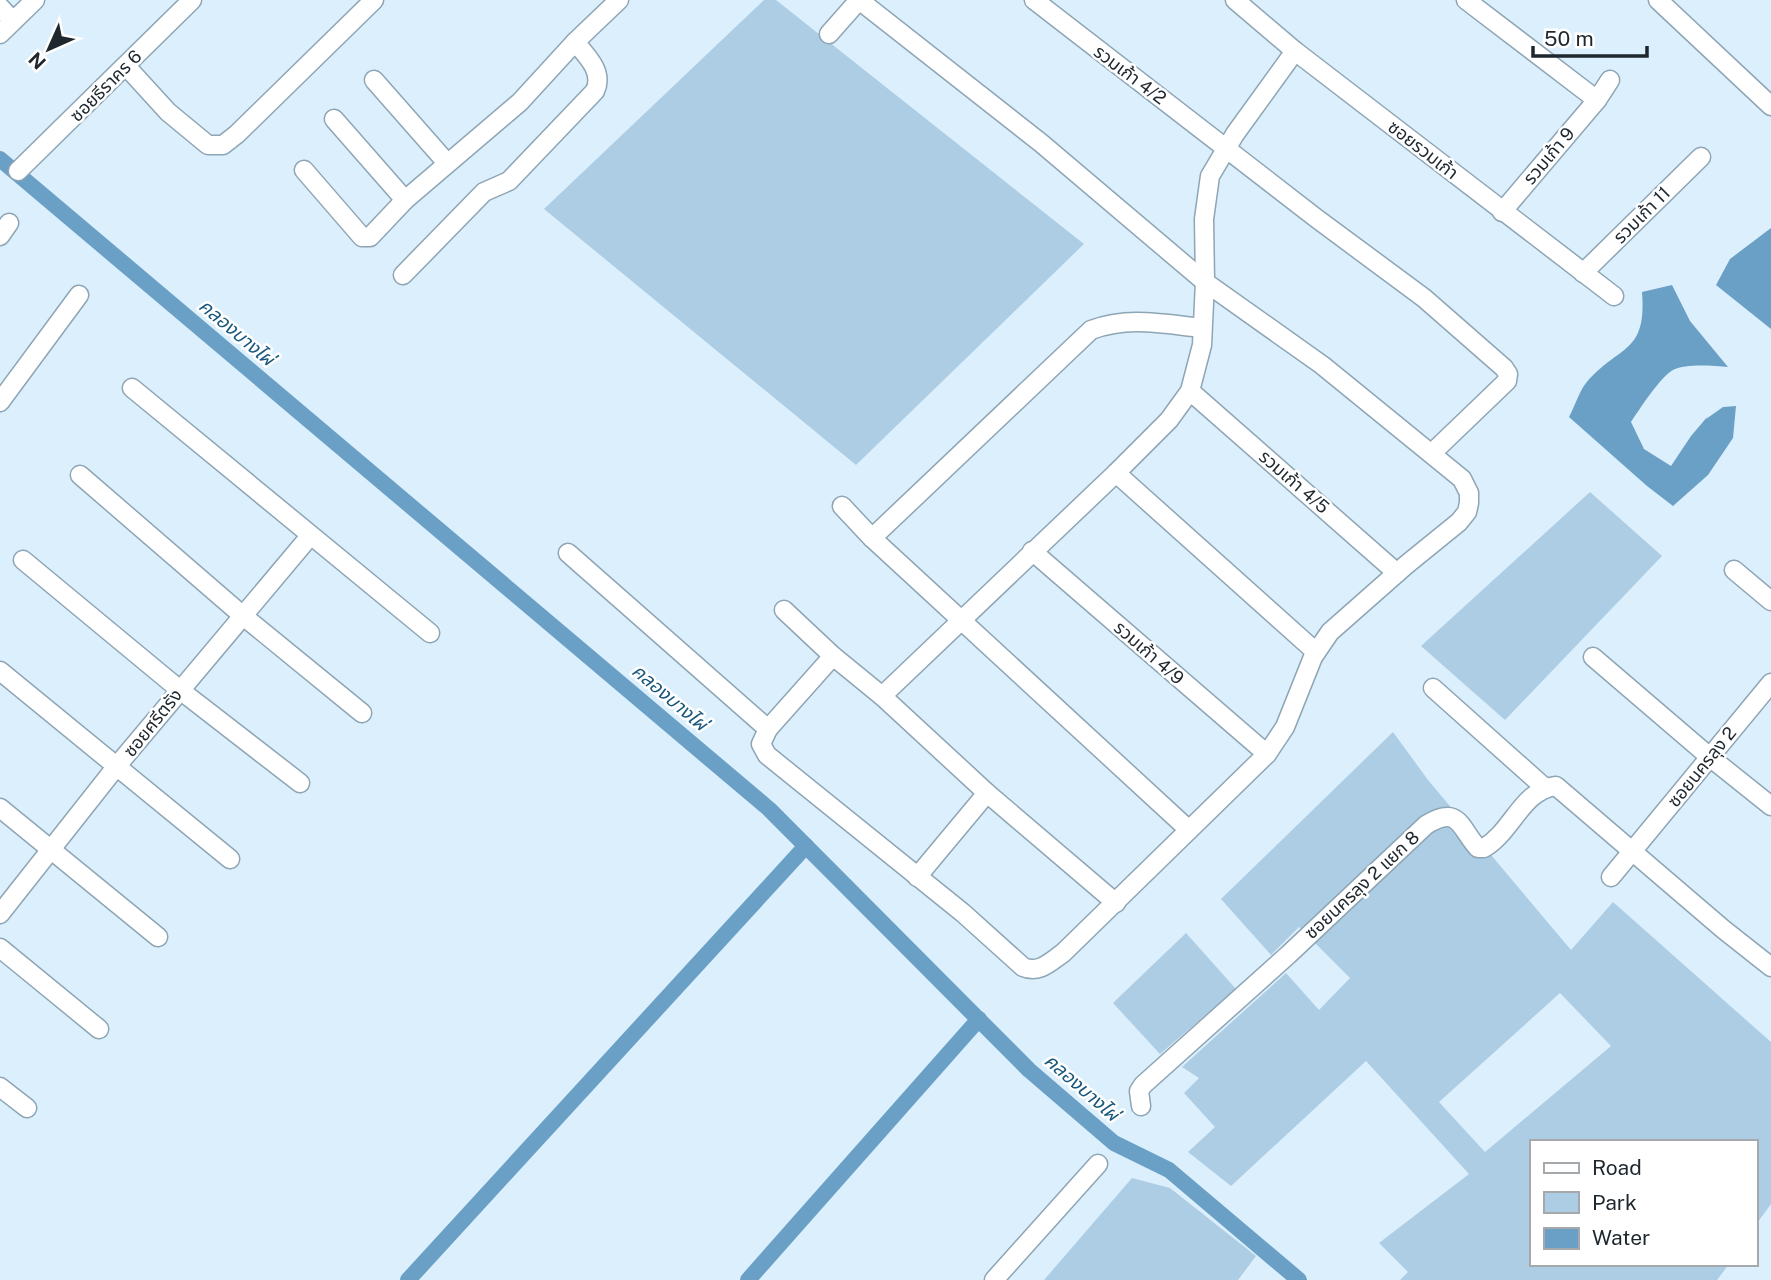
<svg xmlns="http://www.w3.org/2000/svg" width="1771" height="1280" viewBox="0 0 1771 1280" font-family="'Public Sans','Noto Sans Thai',sans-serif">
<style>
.green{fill:#adcde4;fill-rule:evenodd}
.water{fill:#6ba0c6}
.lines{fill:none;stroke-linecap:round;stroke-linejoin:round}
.canal{stroke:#6ba0c6;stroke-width:16}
.minor-casing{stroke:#8ea5b5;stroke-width:21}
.minor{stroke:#fff;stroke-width:18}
.labels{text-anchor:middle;stroke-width:5;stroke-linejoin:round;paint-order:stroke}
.street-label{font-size:18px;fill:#1e272d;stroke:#fff}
.water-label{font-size:19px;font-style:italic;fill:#18577c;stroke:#fff}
</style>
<rect width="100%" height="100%" fill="#dceffd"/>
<g class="green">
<path d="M 764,0 L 776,0 L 1084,244 L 856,465 L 544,209 Z"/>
<path d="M 1590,492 L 1662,556 L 1505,720 L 1421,646 Z"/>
<path d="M 1393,732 L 1428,780 L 1571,950 L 1613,902 L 1771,1042 L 1771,1204 L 1755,1226 L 1755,1142 L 1531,1142 L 1531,1264 L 1729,1264 L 1717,1280 L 1400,1280 L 1408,1272 L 1379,1243 L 1469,1174 L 1366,1061 L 1231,1186 L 1188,1152 L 1215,1127 L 1184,1093 L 1199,1078 L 1182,1067 L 1286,973 L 1319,1010 L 1350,978 L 1299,927 L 1271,955 L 1221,899 ZM 1560,993 L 1611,1046 L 1485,1152 L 1439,1102 Z"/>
<path d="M 1186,933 L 1236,989 L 1160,1054 L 1113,1003 Z"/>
<path d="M 1132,1178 L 1170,1188 L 1256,1256 L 1238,1280 L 1044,1280 Z"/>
</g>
<g class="water">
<path d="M 1771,228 L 1771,329 L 1716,285 L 1730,259 Z"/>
<path d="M 1672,285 L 1690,321 L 1728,367 C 1714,366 1687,363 1673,370 C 1661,376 1639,410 1631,422 L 1644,449 L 1671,466 L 1691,436 L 1708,416 L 1706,419 L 1723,407 L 1736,406 L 1733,438 L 1708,475 L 1673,506 L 1647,486 L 1569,417 C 1575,406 1579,392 1586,383 C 1619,344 1647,355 1642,292 Z"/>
</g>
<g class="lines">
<g class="canal">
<path d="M 0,159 L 769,809 L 1029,1070 L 1114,1143 L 1169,1170 L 1299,1280"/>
<path d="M 408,1280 L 806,846"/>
<path d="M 748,1280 L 979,1019"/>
</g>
<g class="minor-casing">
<g id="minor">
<path d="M 1034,0 L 1316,218 L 1424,298 L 1504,368 L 1508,374 L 1507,381 L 1432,453"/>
<path d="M 1235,0 L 1295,51 L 1614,296"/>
<path d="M 1466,0 L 1597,100 L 1502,212"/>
<path d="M 1658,0 L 1771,106"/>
<path d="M 0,7 L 13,21"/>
<path d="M 0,34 L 35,0"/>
<path d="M 829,34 L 859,0"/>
<path d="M 126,66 L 168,112 L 208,145 L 223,145 L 237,134 L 374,0"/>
<path d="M 374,80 L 447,163"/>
<path d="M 1597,100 L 1610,80"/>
<path d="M 334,119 L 405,200"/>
<path d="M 304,170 L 362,237 L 370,237 L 405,200 L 520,102 L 575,42 L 619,0"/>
<path d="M 18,171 L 192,0"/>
<path d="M 0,236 L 9,223"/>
<path d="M 1583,273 L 1701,157"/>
<path d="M 403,275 L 484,192 L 509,181 L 595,91 C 604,72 587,56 575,42"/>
<path d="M 132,388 L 430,633"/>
<path d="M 1190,391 L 1397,573"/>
<path d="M 0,402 L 79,295"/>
<path d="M 1116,473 L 1316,652"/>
<path d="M 80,475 L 242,615 L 362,713"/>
<path d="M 842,506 L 872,538 L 1189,830"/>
<path d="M 872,538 L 1091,330 C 1129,316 1163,324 1202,328"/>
<path d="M 1032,551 L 1267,754"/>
<path d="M 568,553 L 768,729 L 833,656"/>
<path d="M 23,560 L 180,690 L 300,783"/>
<path d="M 1734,570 L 1771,601"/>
<path d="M 784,610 L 833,656 L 882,696 L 987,793 L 1116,903"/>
<path d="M 1593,657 L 1711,758 L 1771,806"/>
<path d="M 0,671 L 230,859"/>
<path d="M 1433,688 L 1544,787"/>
<path d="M 882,696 L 1116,473 L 1169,420 L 1190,391 L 1202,345 L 1205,282 L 1204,219 L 1210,176 L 1235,134 L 1295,51"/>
<path d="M 768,729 L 761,744 L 767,755 L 963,913 L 1023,967 C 1039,974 1050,962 1063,953 L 1267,754 L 1285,727 L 1313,657 L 1330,632 L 1406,565 L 1459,522 L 1467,512 L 1469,503 L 1469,493 L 1462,479 L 1322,365 L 1205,282 L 1041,143 L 859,0"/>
<path d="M 0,808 L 158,937"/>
<path d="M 917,877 L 987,793"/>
<path d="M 1611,877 L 1771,683"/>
<path d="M 0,914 L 116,767 L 310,536"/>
<path d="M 0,948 L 99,1029"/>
<path d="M 0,1087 L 27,1108"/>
<path d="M 1141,1106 L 1139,1091 L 1143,1085 L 1288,955 L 1426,825 C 1460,804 1460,829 1478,848 L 1484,848 C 1512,832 1522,790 1556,786 L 1723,929 L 1771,967"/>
<path d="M 994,1280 L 1098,1164"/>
</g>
</g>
<use href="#minor" class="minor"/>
</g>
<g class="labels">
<g class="street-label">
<text transform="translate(1130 75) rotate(37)" y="6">รวมเก้า 4/2</text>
<text transform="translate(106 86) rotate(-45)" y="6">ซอยธีราคร 6</text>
<text transform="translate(1423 150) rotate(38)" y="6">ซอยรวมเก้า</text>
<text transform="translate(1549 156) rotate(-50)" y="6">รวมเก้า 9</text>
<text transform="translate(1642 215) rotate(-45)" y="6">รวมเก้า 11</text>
<text transform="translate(1294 482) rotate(41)" y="6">รวมเก้า 4/5</text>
<text transform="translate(1149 653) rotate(41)" y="6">รวมเก้า 4/9</text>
<text transform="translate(153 723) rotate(-51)" y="6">ซอยศรีตรัง</text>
<text transform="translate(1702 767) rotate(-51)" y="6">ซอยนครลุง 2</text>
<text transform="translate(1362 885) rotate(-43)" y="6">ซอยนครลุง 2 แยก 8</text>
</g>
<g class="water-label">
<text transform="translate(237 332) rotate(40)" y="7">คลองบางไผ่</text>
<text transform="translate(670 697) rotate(40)" y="7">คลองบางไผ่</text>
<text transform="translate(1082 1087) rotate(41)" y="7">คลองบางไผ่</text>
</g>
</g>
<rect x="1530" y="1140" width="228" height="126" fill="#ffffff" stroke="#a5a9ab" stroke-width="2"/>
<rect x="1544" y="1163" width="35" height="10" fill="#ffffff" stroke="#a5a9ab" stroke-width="2"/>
<text x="1592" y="1175" font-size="21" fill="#1e272d">Road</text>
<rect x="1544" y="1192" width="35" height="21" fill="#adcde4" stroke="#a5a9ab" stroke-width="2"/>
<text x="1592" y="1210" font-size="21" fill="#1e272d">Park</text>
<rect x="1544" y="1228" width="35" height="21" fill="#6ba0c6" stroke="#a5a9ab" stroke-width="2"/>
<text x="1592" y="1245" font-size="21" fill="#1e272d">Water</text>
<g transform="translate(49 49) rotate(225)" stroke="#ffffff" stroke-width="5" paint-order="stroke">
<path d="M0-5L12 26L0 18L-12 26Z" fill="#1e272d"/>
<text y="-10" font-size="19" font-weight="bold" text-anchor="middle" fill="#1e272d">N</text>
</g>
<path d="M1533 46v10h114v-10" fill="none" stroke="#1e272d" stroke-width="3.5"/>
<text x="1544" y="46" font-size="21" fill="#1e272d" stroke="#ffffff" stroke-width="5" paint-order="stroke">50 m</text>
</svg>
